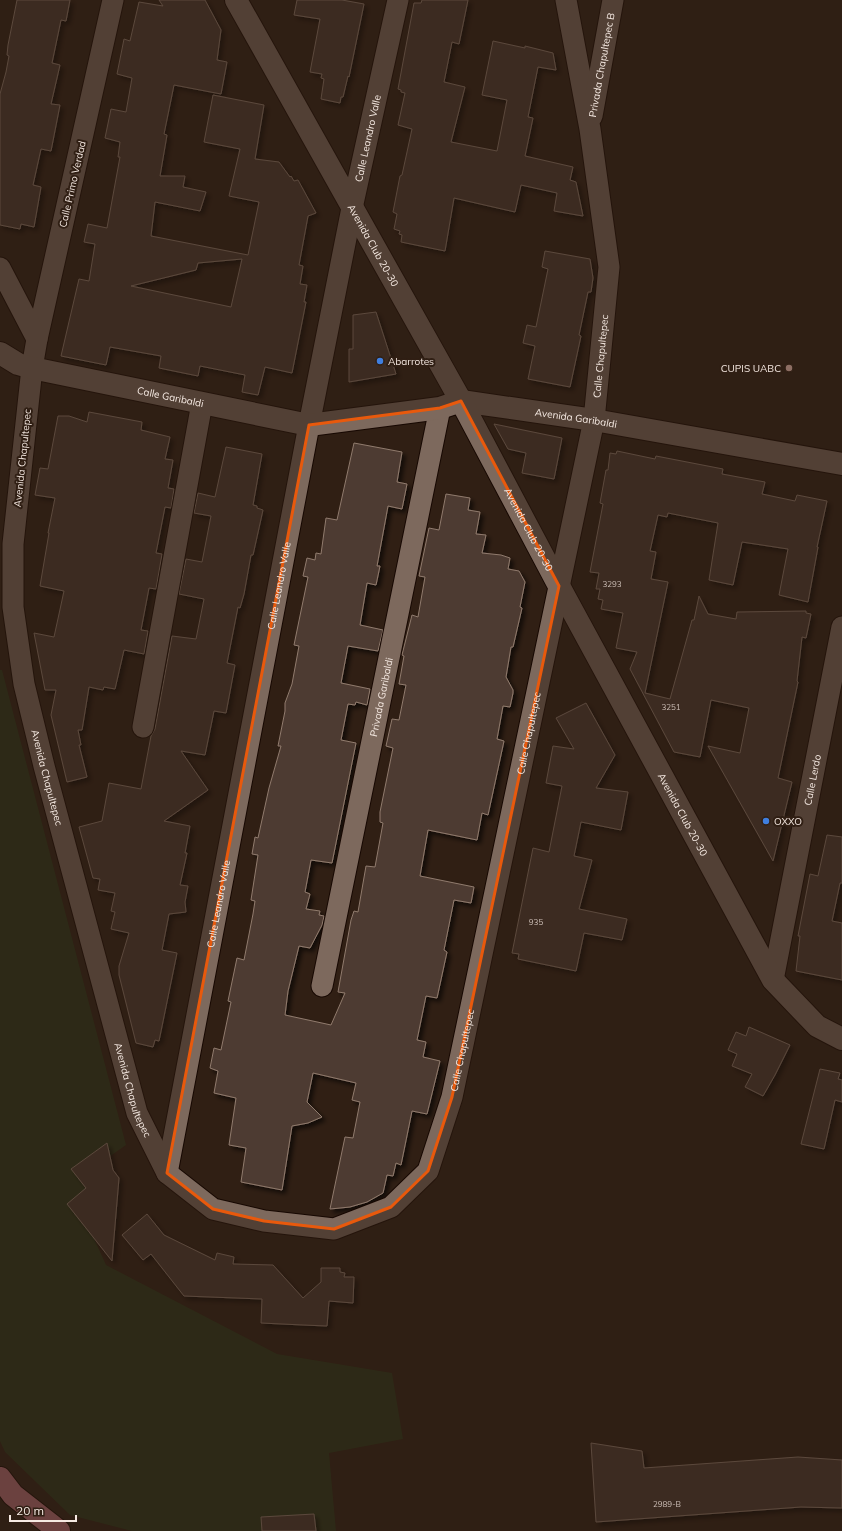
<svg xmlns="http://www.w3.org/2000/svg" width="842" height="1531" viewBox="0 0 842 1531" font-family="Mulish,sans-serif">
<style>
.green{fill:#2b371b}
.building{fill:#4e3b30;stroke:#907b6e;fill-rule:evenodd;filter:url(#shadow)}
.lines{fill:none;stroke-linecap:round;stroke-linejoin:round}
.minor-casing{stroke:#170802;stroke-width:23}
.tertiary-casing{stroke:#170802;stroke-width:24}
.secondary-casing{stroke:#170802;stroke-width:24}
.primary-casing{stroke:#170802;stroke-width:24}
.minor{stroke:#7d695d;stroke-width:21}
.tertiary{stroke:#7d695d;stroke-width:22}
.secondary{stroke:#7d695d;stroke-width:22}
.primary{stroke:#b46c73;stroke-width:22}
.marked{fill:none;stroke:#e8590c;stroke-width:3;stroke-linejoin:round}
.shop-dot{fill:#3f7fe0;stroke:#301f14;stroke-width:1.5}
.education-dot{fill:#8d6e63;stroke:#301f14;stroke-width:1.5}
.labels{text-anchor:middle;stroke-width:4;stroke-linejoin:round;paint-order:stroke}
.number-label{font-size:8px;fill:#ccbeb6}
.street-label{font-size:10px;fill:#f6eae3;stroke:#301f14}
.poi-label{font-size:10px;fill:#f6eae3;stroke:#301f14;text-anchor:start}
</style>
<defs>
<filter id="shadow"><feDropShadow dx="3.5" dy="3.5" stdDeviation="2" flood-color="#0009"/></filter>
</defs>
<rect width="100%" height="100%" fill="#301f14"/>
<path class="green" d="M 0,670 L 2,670 L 126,1145 L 96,1166 L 83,1214 L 106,1265 L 277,1354 L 392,1373 L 403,1439 L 329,1453 L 336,1531 L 132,1531 L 70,1515 L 5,1452 L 0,1441 Z"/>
<g class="building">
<path d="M 17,0 L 70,0 L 66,21 L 61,20 L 52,63 L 60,65 L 51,104 L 60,105 L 51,151 L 41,149 L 33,185 L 41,187 L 34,227 L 21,224 L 20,229 L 0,225 L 0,94 L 6,72 L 9,56 L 7,55 L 8,45 Z"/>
<path d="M 159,0 L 205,0 L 221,30 L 217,60 L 227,62 L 221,94 L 174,85 L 164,134 L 167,135 L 160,176 L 185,176 L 183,187 L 206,192 L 200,211 L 155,202 L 151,236 L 248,255 L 259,202 L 229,196 L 240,149 L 204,142 L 213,95 L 264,105 L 255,159 L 279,162 L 290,177 L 291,176 L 294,181 L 298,180 L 316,213 L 308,216 L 299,265 L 303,266 L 300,284 L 307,285 L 304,302 L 306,302 L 292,373 L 265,367 L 258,395 L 242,392 L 245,375 L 200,366 L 198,376 L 159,368 L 161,356 L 110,347 L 106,365 L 61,356 L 79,279 L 89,281 L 95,244 L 84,242 L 88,224 L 107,228 L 120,157 L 118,157 L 120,142 L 105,138 L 111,109 L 126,112 L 132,78 L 117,74 L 124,39 L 130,41 L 139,2 L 163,6 ZM 242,259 L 231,307 L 131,286 L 196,270 L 198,263 Z"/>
<path d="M 297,0 L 342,0 L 364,4 L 349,77 L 348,76 L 343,97 L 341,97 L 340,103 L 321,99 L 324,79 L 321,78 L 322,74 L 310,72 L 320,19 L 294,15 Z"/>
<path d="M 422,0 L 468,0 L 459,44 L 452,42 L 444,82 L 465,87 L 451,142 L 497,151 L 507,100 L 482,95 L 493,41 L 525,48 L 525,46 L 553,53 L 556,70 L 538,67 L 528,117 L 533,118 L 525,156 L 573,167 L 570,180 L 576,182 L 583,216 L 554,211 L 557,193 L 521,185 L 515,212 L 454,198 L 445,251 L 401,242 L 402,235 L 399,234 L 400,231 L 394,229 L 397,214 L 393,212 L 400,176 L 402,175 L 412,129 L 398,125 L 405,93 L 401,92 L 401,90 L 398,89 L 414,3 L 421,3 Z"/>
<path d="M 545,251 L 590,259 L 593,278 L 591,292 L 588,292 L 579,335 L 581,336 L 570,387 L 528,379 L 535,346 L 523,343 L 527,325 L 536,327 L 548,269 L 542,267 Z"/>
<path d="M 376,312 L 396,374 L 349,382 L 349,349 L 353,349 L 353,315 Z"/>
<path d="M 89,412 L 142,422 L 141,430 L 170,437 L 165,459 L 173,460 L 168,488 L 174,489 L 171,508 L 165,507 L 156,553 L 162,554 L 156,589 L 149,588 L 141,630 L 148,631 L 144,654 L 124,650 L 115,689 L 104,687 L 103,690 L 89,687 L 82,730 L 78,730 L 81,745 L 79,745 L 87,777 L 67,782 L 51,715 L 56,690 L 45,690 L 34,633 L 54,637 L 64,591 L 40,586 L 49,533 L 48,533 L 55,498 L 35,495 L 40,468 L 48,469 L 58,416 L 69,416 L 87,422 Z"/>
<path d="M 494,424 L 562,438 L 554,479 L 522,473 L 526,453 L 508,449 Z"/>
<path d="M 354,443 L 402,452 L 397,482 L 407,484 L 402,509 L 388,506 L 377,566 L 380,566 L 376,585 L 367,583 L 360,625 L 383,630 L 378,651 L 348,646 L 341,683 L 370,689 L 367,705 L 356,702 L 355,705 L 348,704 L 341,740 L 356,743 L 332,863 L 311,860 L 305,892 L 310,894 L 306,909 L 320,911 L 319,915 L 324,916 L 322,925 L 310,948 L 299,946 L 288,991 L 285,1015 L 331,1025 L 345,993 L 338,992 L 351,920 L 354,911 L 358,912 L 366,866 L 375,867 L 383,823 L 380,822 L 380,812 L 393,748 L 386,746 L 392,719 L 399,720 L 406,685 L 399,684 L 404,656 L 402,655 L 412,615 L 418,617 L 425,577 L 419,576 L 429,528 L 439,530 L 446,494 L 470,498 L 468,510 L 480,512 L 476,534 L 486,535 L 482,553 L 501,555 L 510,558 L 508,569 L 519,571 L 525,582 L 520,607 L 522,608 L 513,647 L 511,647 L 506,677 L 513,690 L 513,693 L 510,707 L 503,706 L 497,739 L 504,741 L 488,815 L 482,813 L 477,840 L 428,830 L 420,876 L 474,887 L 471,903 L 454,900 L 444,950 L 447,952 L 437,998 L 426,996 L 417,1040 L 426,1042 L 423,1057 L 440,1061 L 427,1114 L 412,1111 L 401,1165 L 396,1163 L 393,1176 L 387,1175 L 383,1193 L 367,1202 L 350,1207 L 330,1209 L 345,1137 L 353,1138 L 360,1102 L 352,1100 L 356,1083 L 313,1073 L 307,1102 L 322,1117 L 308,1123 L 292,1126 L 282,1190 L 241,1182 L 246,1148 L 229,1145 L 236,1098 L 214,1093 L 218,1071 L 210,1068 L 214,1048 L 221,1050 L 231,1002 L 228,1001 L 237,958 L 244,960 L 253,914 L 255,901 L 251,900 L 258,855 L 252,854 L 255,837 L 258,838 L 269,788 L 281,746 L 278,746 L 285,711 L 285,703 L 292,684 L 299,646 L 294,645 L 308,577 L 303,576 L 307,558 L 315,560 L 316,553 L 321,554 L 326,518 L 337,520 Z"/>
<path d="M 226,447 L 262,454 L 253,505 L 257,506 L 257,508 L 263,510 L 253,555 L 251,555 L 244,594 L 240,608 L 238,607 L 227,663 L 235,665 L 226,713 L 214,711 L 205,755 L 181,751 L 208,790 L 164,821 L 190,826 L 185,853 L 187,853 L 180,885 L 188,886 L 185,902 L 186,912 L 169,914 L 162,950 L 177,953 L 159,1041 L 155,1040 L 153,1047 L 136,1043 L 119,975 L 119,966 L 129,933 L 111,929 L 115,912 L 111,911 L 115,893 L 98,890 L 100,879 L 93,878 L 79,827 L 102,821 L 109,783 L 141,789 L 151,736 L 155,729 L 172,636 L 196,639 L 204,599 L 179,594 L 186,559 L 202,562 L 211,516 L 194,513 L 198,493 L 215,497 Z"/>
<path d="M 617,451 L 655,459 L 656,456 L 723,469 L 722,474 L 765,482 L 762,494 L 795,501 L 797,495 L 827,501 L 817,547 L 818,547 L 808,602 L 779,595 L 788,549 L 742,542 L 733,585 L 709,580 L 718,523 L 668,513 L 667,517 L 658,515 L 650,551 L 656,552 L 651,579 L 668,582 L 645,693 L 670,699 L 692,620 L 694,620 L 699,596 L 708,614 L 736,619 L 737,612 L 806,611 L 806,613 L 811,614 L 806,638 L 802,637 L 797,681 L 798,682 L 778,778 L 792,782 L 773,861 L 708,746 L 740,753 L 749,708 L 711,700 L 700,757 L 674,752 L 630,669 L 637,652 L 616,648 L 623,613 L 601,609 L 603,600 L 598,599 L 600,589 L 596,589 L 599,573 L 590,572 L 603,504 L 600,503 L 606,470 L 608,470 L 610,453 L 616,454 Z"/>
<path d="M 586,703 L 615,755 L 596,788 L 628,792 L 621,830 L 581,822 L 574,856 L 592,860 L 579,909 L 627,919 L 622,940 L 584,933 L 576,971 L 518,959 L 519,954 L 512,953 L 533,848 L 549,852 L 562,786 L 546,783 L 553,746 L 574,749 L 556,718 Z"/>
<path d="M 827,835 L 842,837 L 842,883 L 840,883 L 832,921 L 842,923 L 842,980 L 796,971 L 800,936 L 798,936 L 810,874 L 818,876 Z"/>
<path d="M 749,1027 L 790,1045 L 775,1075 L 763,1096 L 745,1087 L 752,1074 L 732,1066 L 737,1054 L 728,1050 L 736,1032 L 746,1036 Z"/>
<path d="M 820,1069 L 840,1073 L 838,1079 L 842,1080 L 842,1102 L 835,1100 L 824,1149 L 801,1144 Z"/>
<path d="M 107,1143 L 113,1170 L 119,1178 L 112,1261 L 67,1204 L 86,1188 L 71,1169 Z"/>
<path d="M 147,1214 L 164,1235 L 215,1260 L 217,1253 L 234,1257 L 233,1264 L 273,1265 L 303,1298 L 321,1282 L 321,1268 L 340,1268 L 340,1272 L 345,1273 L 344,1277 L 354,1277 L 353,1303 L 329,1301 L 327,1326 L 303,1325 L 261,1323 L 262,1299 L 184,1296 L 151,1254 L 143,1260 L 122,1235 Z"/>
<path d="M 591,1443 L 642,1451 L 644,1468 L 798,1457 L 842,1460 L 842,1508 L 801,1507 L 596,1522 Z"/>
<path d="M 314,1514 L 316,1531 L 262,1531 L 261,1517 Z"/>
</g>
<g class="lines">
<g class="minor-casing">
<g id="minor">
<path id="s1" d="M 113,0 L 37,339 L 32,368 L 13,544 L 13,607 L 24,684 L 44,766 L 137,1113 L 167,1173 L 213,1209 L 264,1221 L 334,1229 L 391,1207 L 428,1171 L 452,1097 L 594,420 L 609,267 L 590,129 L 566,0"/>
<path id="s2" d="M 592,116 L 613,0"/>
<path d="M 0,268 L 37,339"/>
<path d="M 143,727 L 202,403"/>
<path id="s3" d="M 773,980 L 842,627"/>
<path id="s4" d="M 322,986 L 440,408"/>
<path id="s5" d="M 167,1173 L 309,425 L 352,208 L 398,0"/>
</g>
</g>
<g class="tertiary-casing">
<g id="tertiary">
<path id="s6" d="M 0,353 L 18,364 L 32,368 L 309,425 L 440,408 L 461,401 L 594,420 L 842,464"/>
</g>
</g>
<g class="secondary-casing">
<g id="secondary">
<path id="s7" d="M 236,0 L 461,401 L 559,586 L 773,980 L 817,1026 L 842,1039"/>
</g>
</g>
<g class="primary-casing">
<path id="primary" d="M 0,1478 L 13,1495 L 59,1531"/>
</g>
<use href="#minor" class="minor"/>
<use href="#tertiary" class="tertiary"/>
<use href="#secondary" class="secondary"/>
<use href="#primary" class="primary"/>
</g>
<path d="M0 0H842V1531H0ZM 461,401 L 559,586 L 452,1097 L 428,1171 L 391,1207 L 334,1229 L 264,1221 L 213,1209 L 167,1173 L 309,425 L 440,408 Z" fill="#301f14" fill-opacity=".55" fill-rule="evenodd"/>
<path class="marked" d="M 461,401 L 559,586 L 452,1097 L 428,1171 L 391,1207 L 334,1229 L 264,1221 L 213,1209 L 167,1173 L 309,425 L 440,408 Z"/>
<g class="shop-dot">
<circle cx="380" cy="361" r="4"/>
<circle cx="766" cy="821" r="4"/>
</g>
<circle class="education-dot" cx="789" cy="368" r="4"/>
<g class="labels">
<g class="number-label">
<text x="612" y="587">3293</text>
<text x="671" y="710">3251</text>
<text x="536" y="925">935</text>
<text x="667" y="1507">2989-B</text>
</g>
<g class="street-label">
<text dy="4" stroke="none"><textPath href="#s2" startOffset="52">Privada Chapultepec B</textPath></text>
<text dy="4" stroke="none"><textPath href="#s5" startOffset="1054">Calle Leandro Valle</textPath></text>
<text transform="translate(72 184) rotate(-77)" y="4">Calle Primo Verdad</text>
<text dy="4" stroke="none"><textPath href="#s7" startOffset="281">Avenida Club 20-30</textPath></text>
<text dy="4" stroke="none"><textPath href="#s1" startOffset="2333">Calle Chapultepec</textPath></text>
<text dy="4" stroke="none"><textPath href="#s6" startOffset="177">Calle Garibaldi</textPath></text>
<text dy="4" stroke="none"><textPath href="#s6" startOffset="589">Avenida Garibaldi</textPath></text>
<text transform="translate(22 458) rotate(-84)" y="4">Avenida Chapultepec</text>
<text dy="4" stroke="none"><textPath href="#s7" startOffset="605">Avenida Club 20-30</textPath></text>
<text dy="4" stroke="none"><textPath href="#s5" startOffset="598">Calle Leandro Valle</textPath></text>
<text dy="4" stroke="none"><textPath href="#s4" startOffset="295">Privada Garibaldi</textPath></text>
<text dy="4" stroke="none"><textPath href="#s1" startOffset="1949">Calle Chapultepec</textPath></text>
<text dy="4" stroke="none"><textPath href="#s1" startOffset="791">Avenida Chapultepec</textPath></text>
<text dy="4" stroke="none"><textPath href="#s3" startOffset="204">Calle Lerdo</textPath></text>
<text dy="4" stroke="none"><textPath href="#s7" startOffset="929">Avenida Club 20-30</textPath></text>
<text dy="4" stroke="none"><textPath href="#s5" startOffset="274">Calle Leandro Valle</textPath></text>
<text dy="4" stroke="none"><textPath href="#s1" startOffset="1625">Calle Chapultepec</textPath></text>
<text dy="4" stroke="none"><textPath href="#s1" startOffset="1115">Avenida Chapultepec</textPath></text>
</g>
<g class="poi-label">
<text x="388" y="365">Abarrotes</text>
<text x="781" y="372" text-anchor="end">CUPIS UABC</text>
<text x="774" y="825">OXXO</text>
</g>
</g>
<path d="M10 1515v6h66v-6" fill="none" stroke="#f6eae3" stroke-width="2"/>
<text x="16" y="1515" font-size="12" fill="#f6eae3" stroke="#301f14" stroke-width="3" paint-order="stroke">20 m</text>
</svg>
